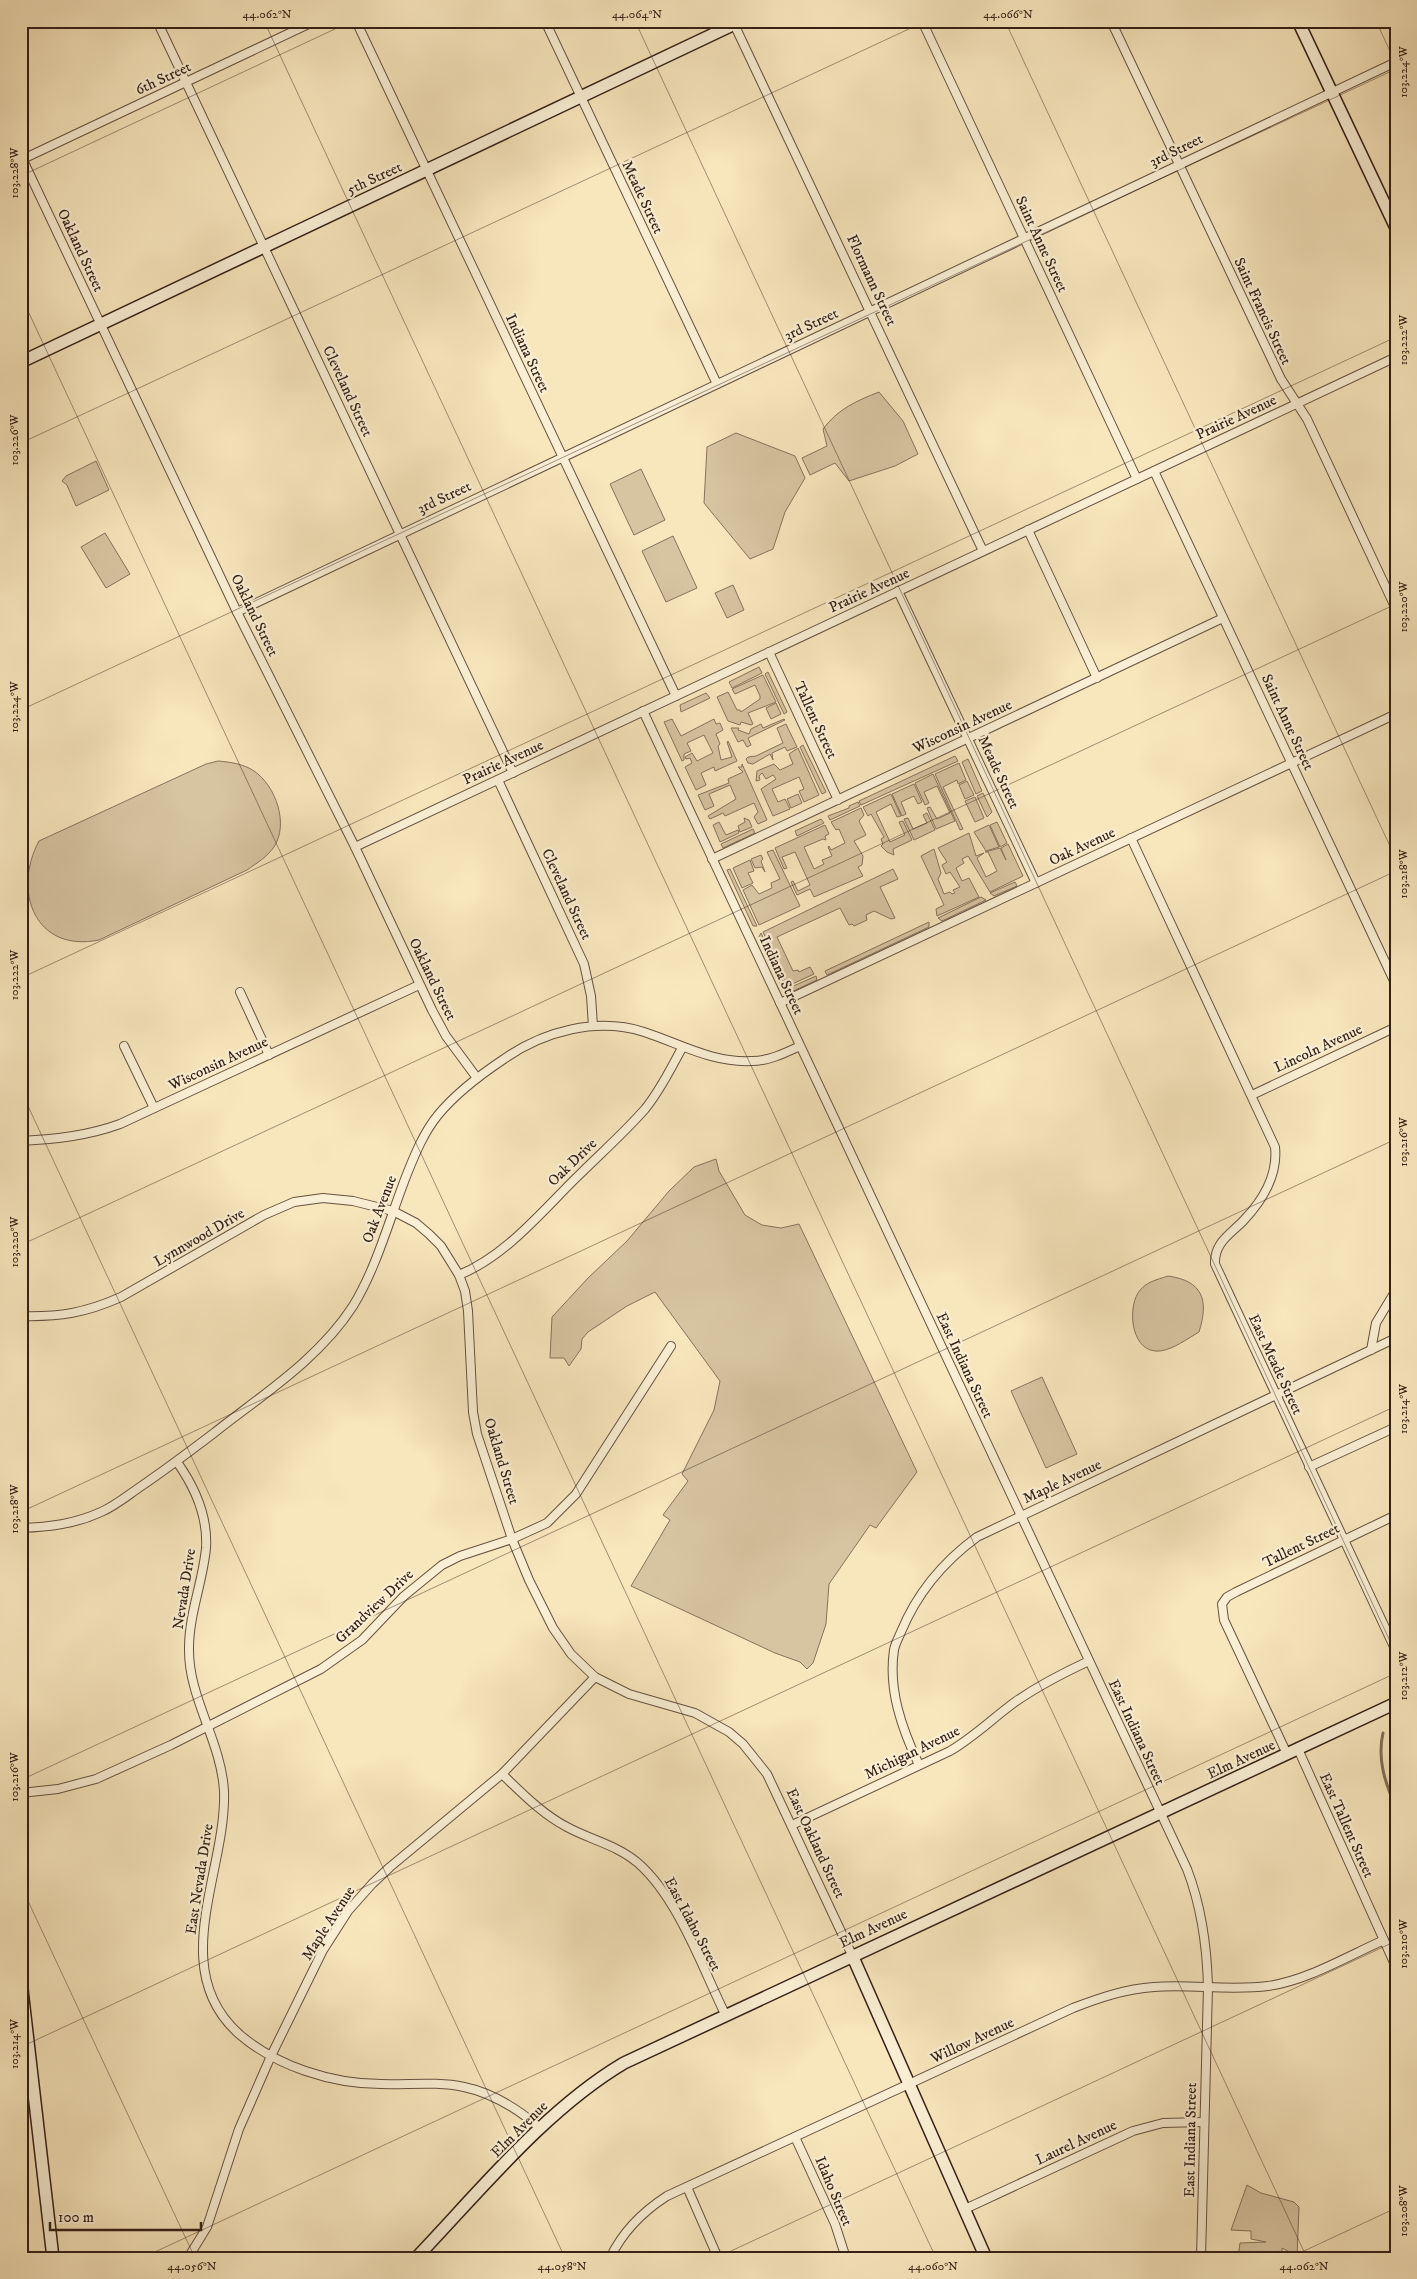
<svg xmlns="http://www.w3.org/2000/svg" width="1417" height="2279" viewBox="0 0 1417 2279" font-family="'IM FELL DW Pica',serif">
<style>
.green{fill:#d7c4a1;stroke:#86725c}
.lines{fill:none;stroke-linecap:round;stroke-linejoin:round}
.stream{stroke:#816f58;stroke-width:3}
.street-casing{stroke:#655240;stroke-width:10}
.secondary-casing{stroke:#342016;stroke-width:14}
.street{stroke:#faefd4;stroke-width:8}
.secondary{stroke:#faefd4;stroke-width:11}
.ticks{fill:none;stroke:#342016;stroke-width:1;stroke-opacity:0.45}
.labels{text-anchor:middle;stroke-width:4.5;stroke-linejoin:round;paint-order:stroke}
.street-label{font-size:15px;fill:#342016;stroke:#faefd4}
.neatline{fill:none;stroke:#342016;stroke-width:2}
.ticks-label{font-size:12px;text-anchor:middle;fill:#342016}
</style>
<rect width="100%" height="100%" fill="#f8e6bd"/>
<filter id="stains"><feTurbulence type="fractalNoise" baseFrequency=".004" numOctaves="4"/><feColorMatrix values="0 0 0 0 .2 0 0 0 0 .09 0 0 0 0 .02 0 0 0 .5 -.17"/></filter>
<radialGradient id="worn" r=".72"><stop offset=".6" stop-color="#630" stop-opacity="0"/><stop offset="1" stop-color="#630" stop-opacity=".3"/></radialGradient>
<g class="green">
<path d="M 879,392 L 903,421 L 918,454 L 895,466 L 849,481 L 835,463 L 810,475 L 802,458 L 827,446 L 823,429 C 838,409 856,401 879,392 Z"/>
<path d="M 736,433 L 795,456 L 805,478 L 785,512 L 773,549 L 750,559 L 704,503 L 707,447 Z"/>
<path d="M 96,461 L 109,490 L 76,506 L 67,485 L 62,481 L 66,476 Z"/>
<path d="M 641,469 L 665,520 L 634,535 L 610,484 Z"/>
<path d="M 105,533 L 130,574 L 106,588 L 81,547 Z"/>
<path d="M 673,536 L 697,588 L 666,602 L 642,551 Z"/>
<path d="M 733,585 L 744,610 L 727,618 L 715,593 Z"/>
<path d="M 759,667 L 762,673 L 732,688 L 729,682 Z"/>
<path d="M 768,672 L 787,712 L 784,714 L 765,674 Z"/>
<path d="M 763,675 L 776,702 L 748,713 L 753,724 L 751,725 L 741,722 L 740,725 L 728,721 L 717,697 L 728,692 L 737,710 L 740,710 L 741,712 L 760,699 L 760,696 L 755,685 L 735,694 L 732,689 Z"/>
<path d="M 706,693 L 710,698 L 681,712 L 680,705 Z"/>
<path d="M 776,703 L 781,714 L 771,719 L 766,708 Z"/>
<path d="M 672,719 L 681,736 L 714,719 L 716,724 L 720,723 L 723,730 L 716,734 L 720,744 L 718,746 L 721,760 L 732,757 L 727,742 L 728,741 L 737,761 L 715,771 L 714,767 L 701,773 L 706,785 L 696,790 L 685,767 L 692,763 L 690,758 L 686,759 L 685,757 L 692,753 L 697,761 L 713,753 L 704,735 L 687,743 L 691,751 L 684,754 L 684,760 L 682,761 L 664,722 Z"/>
<path d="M 784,719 L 785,720 L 748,738 L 751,745 L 747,747 L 743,740 L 738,742 L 731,728 L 739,728 L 738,730 L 749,734 L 751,729 L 761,724 L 763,728 Z"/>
<path d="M 786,724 L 797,747 L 787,751 L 785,747 L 772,753 L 773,760 L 770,754 L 753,764 L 748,763 L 746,759 L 748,757 L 756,756 L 783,743 L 777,728 Z"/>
<path d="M 803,745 L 826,792 L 822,794 L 800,747 Z"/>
<path d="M 798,748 L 819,795 L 804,802 L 799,791 L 804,789 L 799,777 L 772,789 L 778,802 L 785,799 L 790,809 L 773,816 L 761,789 L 776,779 L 773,775 L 766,779 L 762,773 L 759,776 L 760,780 L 756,781 L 757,771 L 774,764 L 780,770 L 793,764 L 789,754 Z"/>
<path d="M 955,756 L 958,761 L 861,805 L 859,801 Z"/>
<path d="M 968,759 L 982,791 L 976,794 L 962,762 Z"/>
<path d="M 218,761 C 230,762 244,764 254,771 C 276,786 289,824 274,847 C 267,857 257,863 247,870 L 99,940 C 35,953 12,891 39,841 L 206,764 Z"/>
<path d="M 959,763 L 966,780 L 958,784 L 957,780 L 943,787 L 963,829 L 960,830 L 935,774 Z"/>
<path d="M 742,764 L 767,820 L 758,824 L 754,817 L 758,812 L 754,803 L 725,816 L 723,813 L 710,819 L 708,816 L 736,799 L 730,785 L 709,794 L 714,806 L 705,810 L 698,795 L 729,783 L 728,779 L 743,772 L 738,767 L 742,767 Z"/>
<path d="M 933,774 L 955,821 L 936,829 L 927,808 L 930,807 L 937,819 L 950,813 L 937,786 L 924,792 L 929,803 L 925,805 L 915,783 Z"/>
<path d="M 967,781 L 974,795 L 965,799 L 959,785 Z"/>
<path d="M 914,784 L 922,802 L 918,804 L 914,796 L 901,802 L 906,814 L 902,816 L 892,794 Z"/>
<path d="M 983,793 L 992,812 L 987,817 L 977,796 Z"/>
<path d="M 798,794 L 802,803 L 791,808 L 787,799 Z"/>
<path d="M 891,794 L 901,816 L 897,817 L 891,804 L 876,812 L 890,842 L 905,835 L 899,822 L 903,821 L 912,840 L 893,849 L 894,855 L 887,852 L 881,846 L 883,844 L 881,839 L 884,837 L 871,814 L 868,816 L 863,807 Z"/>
<path d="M 975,797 L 984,818 L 975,822 L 965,801 Z"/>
<path d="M 858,802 L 860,806 L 830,820 L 828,816 L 849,808 L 849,806 Z"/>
<path d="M 861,808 L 864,815 L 859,821 L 866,835 L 854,841 L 863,856 L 862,865 L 858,867 L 863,876 L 814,897 L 810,889 L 797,895 L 791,882 L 793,881 L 798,891 L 810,885 L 795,852 L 782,857 L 787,868 L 784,869 L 775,848 L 825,825 L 829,834 L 825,836 L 826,840 L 823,839 L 804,847 L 814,869 L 824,864 L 822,860 L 832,856 L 828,847 L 829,846 L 831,850 L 845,843 L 839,829 L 836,830 L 831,822 Z"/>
<path d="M 927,813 L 935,830 L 914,840 L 904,819 L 908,818 L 913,829 L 927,823 L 923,815 Z"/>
<path d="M 744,818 L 749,820 L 752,827 L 740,832 L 738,826 L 745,822 Z"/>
<path d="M 821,819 L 824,823 L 797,836 L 795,831 Z"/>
<path d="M 719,822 L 726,835 L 738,830 L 739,833 L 720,842 L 713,825 Z"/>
<path d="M 997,822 L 1007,843 L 1000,847 L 990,825 Z"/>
<path d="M 989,825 L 999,847 L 986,851 L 974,832 Z"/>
<path d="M 753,829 L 755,833 L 723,848 L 721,844 Z"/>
<path d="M 969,833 L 976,856 L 984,853 L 977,858 L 986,877 L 997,871 L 988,852 L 985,852 L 1000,848 L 1006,860 L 1001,848 L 1008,844 L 1023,876 L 990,892 L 968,856 L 962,859 L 964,863 L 956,868 L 962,881 L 969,878 L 979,897 L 937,916 L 936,909 L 944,905 L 921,856 L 934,849 L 941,873 L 938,879 L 944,894 L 950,892 L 952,894 L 955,893 L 953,890 L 960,887 L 950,872 L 946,874 L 942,865 L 947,862 L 938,848 Z"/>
<path d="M 773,850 L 800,906 L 759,925 L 743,890 L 752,885 L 759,894 L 772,888 L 771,883 L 780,879 L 767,852 Z"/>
<path d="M 761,855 L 763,859 L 761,861 L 765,872 L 762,867 L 755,868 L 751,859 Z"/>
<path d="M 750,860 L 754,871 L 748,873 L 753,883 L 742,888 L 733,868 Z"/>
<path d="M 730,869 L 757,926 L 753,926 L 727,870 Z"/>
<path d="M 893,869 L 898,879 L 880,887 L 895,918 L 891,919 L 874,911 L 866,915 L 867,920 L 854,926 L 852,924 L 849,925 L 840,908 L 777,937 L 793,971 L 798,970 L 799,972 L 810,967 L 814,974 L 788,986 L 763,932 Z"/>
<path d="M 1015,882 L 1017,886 L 994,896 L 990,893 Z"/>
<path d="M 981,897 L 986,900 L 942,921 L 938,918 Z"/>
<path d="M 929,922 L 929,927 L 827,975 L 825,971 Z"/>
<path d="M 761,933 L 786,987 L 782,988 L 759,937 Z"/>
<path d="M 816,976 L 817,980 L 791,992 L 789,988 Z"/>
<path d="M 716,1159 L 719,1171 L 745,1215 L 762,1225 L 781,1228 L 799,1224 L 917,1472 L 876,1528 L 870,1525 L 829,1584 L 826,1624 L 813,1663 L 807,1669 L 800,1662 L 775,1653 L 631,1586 L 670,1520 L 663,1515 L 688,1481 L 682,1474 L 714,1410 L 720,1381 L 655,1292 L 627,1306 L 588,1332 L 582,1339 L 581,1349 L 569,1366 L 564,1358 L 550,1358 L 552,1317 L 588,1278 L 627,1241 L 669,1191 L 694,1167 Z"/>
<path d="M 1168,1276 C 1203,1281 1209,1300 1199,1332 C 1187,1339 1174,1349 1160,1351 C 1132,1354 1127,1311 1138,1293 C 1145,1282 1156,1280 1168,1276 Z"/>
<path d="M 1042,1377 L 1077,1454 L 1046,1468 L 1011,1391 Z"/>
<path d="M 1247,2185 L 1261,2193 L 1294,2202 L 1299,2207 L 1297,2256 L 1282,2248 L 1282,2258 L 1238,2258 L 1240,2243 L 1266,2242 L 1251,2239 L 1251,2231 L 1231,2230 Z"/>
</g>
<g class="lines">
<path class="stream" d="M 1383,1733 C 1377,1759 1385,1783 1396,1807"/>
<g class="street-casing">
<g id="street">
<path d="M 157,21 L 513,773"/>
<path d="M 356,21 L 676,696"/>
<path d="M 545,21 L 717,384"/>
<path d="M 922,21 L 1137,479"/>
<path d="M 1111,21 L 1281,379 L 1307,419 L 1396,609"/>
<path d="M 734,24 L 983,551"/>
<path d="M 21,156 L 237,612 L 355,847 L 432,1010 L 446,1036 L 477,1078"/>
<path d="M 23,159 L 315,21"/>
<path d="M 1154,471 L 1396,985"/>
<path d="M 1028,530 L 1097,678"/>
<path d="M 898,591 L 1036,883"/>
<path d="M 237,612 L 1396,62"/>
<path d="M 769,652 L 838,800"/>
<path d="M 643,711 L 1187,1869 C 1202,1908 1207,1946 1208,1987 L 1201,2258"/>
<path d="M 498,780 L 584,964 L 591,996 L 593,1026"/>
<path d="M 1131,838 L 1275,1147 C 1278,1174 1263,1200 1244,1220 C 1231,1234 1214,1242 1215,1264 L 1396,1651"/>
<path d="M 355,847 L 1396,357"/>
<path d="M 712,859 L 1223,618"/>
<path d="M 240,992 L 269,1055"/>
<path d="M 780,1003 L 1396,714"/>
<path d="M 124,1046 L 154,1108"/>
<path d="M 1252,1095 L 1396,1027"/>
<path d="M 21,1141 C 56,1139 87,1136 120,1124 L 419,985"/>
<path d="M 459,1275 C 506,1256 542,1211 578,1176 C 600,1154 624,1133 645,1109 C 660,1091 671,1068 682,1048"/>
<path d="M 21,1316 C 60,1317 85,1313 121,1297 L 264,1215 L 294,1202 L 323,1198 L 353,1201 L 393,1211 L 416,1223 L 429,1234 L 441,1246 L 459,1275 L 465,1291 L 468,1311 L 473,1412 L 477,1434 L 512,1539 L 529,1580 L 553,1628 L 571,1654 L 595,1677 L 629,1694 L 695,1713 L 729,1732 L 743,1744 L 767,1774 L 852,1955"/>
<path d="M 1371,1350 L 1376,1323 L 1396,1290"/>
<path d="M 177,1462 C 194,1486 208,1516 206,1548 C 203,1581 189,1614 189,1648 C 188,1698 221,1740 224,1791 C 227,1870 166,1969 239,2034 C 276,2066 332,2084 381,2084 C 408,2085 437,2081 464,2087 C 493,2093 518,2109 540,2128"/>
<path d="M 1309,1467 L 1396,1427"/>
<path d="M 21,1528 C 49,1527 75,1524 101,1512 C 115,1506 127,1496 140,1487 C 165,1470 189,1452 214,1433 C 262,1395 319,1359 353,1306 C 377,1267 390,1217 407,1174 C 415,1154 424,1132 438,1115 C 456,1093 480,1075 504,1059 C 544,1031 597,1017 644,1032 C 681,1044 712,1063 752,1061 C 769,1061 785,1053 800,1046"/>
<path d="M 1298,1749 L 1396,1967"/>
<path d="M 1287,1754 L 1224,1620 L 1222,1604 L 1227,1597 L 1236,1592 L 1396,1515"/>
<path d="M 919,1765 C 902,1729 888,1690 894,1650 C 895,1644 899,1637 901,1632 C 917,1593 943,1562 977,1537 L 1396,1338"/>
<path d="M 502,1774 C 522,1793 542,1814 567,1827 C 591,1840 617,1845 638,1863 C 678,1898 702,1967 725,2014"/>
<path d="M 21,1793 L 58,1789 L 96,1779 L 171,1745 L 321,1669 L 362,1640 L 404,1596 L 442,1565 L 460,1556 L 512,1539 L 547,1523 L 576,1494 L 671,1346"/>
<path d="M 792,1825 L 950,1751 C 974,1737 993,1718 1015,1702 C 1038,1686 1063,1673 1089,1661"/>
<path d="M 21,2092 L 34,2091"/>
<path d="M 795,2137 L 835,2224 L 846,2258"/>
<path d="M 687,2187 L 718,2258"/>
<path d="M 965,2209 L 1133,2131 L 1163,2123 L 1204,2122"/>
<path d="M 188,2258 L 207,2227 L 239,2129 L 271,2056 L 323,1950 L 348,1911 L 372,1884 L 390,1867 L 502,1774 L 595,1677"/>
<path d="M 610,2258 C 623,2231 642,2212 667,2196 L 1073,2008 C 1099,1998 1125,1989 1154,1987 C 1191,1984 1230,1991 1268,1986 C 1306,1981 1348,1956 1384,1940"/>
</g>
</g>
<g class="secondary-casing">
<g id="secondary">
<path d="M 1298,21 L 1396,228"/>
<path d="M 21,362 L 741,21"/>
<path d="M 852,1955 L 986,2258"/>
<path d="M 21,1981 L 53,2258"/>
<path d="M 416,2258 C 480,2191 545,2110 624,2063 L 1396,1703"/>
</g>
</g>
<use href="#street" class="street"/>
<use href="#secondary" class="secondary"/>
</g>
<path class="ticks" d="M 264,21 L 1307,2258M 635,21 L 1396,1654M 1005,21 L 1396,859M 1376,21 L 1396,64M 21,176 L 352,21M 21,296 L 936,2258M 21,443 L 926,21M 21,710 L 1396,69M 21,978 L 1396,337M 21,1091 L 565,2258M 21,1245 L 1396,604M 21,1512 L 1396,871M 21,1780 L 1396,1139M 21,1886 L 195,2258M 21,2047 L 1396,1406M 142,2258 L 1396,1673M 716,2258 L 1396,1941M 1289,2258 L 1396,2208"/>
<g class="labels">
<g class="street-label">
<text transform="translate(163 78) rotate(-25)" y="5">6th Street</text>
<text transform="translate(1176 150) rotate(-26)" y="5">3rd Street</text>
<text transform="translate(374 178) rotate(-25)" y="5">5th Street</text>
<text transform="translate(643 197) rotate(65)" y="5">Meade Street</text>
<text transform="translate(1042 244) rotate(65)" y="5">Saint Anne Street</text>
<text transform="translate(81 250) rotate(65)" y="5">Oakland Street</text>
<text transform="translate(872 280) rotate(65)" y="5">Flormann Street</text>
<text transform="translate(1263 311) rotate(65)" y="5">Saint Francis Street</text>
<text transform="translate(811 324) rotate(-25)" y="5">3rd Street</text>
<text transform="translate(528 353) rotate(65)" y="5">Indiana Street</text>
<text transform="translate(348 391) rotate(65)" y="5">Cleveland Street</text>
<text transform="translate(1236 417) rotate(-25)" y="5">Prairie Avenue</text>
<text transform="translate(444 497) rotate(-25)" y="5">3rd Street</text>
<text transform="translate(869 590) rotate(-25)" y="5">Prairie Avenue</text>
<text transform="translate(255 615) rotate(64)" y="5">Oakland Street</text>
<text transform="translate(816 720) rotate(65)" y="5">Tallent Street</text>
<text transform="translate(1288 722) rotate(65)" y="5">Saint Anne Street</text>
<text transform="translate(962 726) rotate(-25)" y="5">Wisconsin Avenue</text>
<text transform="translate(503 762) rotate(-25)" y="5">Prairie Avenue</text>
<text transform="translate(999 772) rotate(65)" y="5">Meade Street</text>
<text transform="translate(1082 846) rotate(-25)" y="5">Oak Avenue</text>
<text transform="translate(567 894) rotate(65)" y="5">Cleveland Street</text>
<text transform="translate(782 975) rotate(65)" y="5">Indiana Street</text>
<text transform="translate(433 979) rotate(64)" y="5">Oakland Street</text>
<text transform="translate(1318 1048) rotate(-25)" y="5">Lincoln Avenue</text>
<text transform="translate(218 1063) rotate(-25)" y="5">Wisconsin Avenue</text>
<text transform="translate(572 1162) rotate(-44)" y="5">Oak Drive</text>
<text transform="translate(379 1209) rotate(-69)" y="5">Oak Avenue</text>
<text transform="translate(199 1237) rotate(-30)" y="5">Lynnwood Drive</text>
<text transform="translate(1276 1364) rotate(65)" y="5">East Meade Street</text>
<text transform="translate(965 1365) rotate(65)" y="5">East Indiana Street</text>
<text transform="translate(502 1461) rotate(73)" y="5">Oakland Street</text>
<text transform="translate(1062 1481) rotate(-25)" y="5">Maple Avenue</text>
<text transform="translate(1301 1545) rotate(-26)" y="5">Tallent Street</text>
<text transform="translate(184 1589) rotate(-81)" y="5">Nevada Drive</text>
<text transform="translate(374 1606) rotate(-43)" y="5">Grandview Drive</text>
<text transform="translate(1137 1732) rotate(65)" y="5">East Indiana Street</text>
<text transform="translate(912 1752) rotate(-26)" y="5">Michigan Avenue</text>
<text transform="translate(1241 1759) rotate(-25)" y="5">Elm Avenue</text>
<text transform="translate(1347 1825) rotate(66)" y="5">East Tallent Street</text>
<text transform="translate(816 1843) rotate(65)" y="5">East Oakland Street</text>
<text transform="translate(199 1879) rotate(-81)" y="5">East Nevada Drive</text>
<text transform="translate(328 1923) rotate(-57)" y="5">Maple Avenue</text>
<text transform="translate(693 1924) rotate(62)" y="5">East Idaho Street</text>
<text transform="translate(873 1928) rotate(-25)" y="5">Elm Avenue</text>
<text transform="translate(972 2040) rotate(-25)" y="5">Willow Avenue</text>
<text transform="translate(519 2129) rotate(-45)" y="5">Elm Avenue</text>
<text transform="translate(1190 2140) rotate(-89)" y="5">East Indiana Street</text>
<text transform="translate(1076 2142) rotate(-25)" y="5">Laurel Avenue</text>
<text transform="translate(834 2191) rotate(67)" y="5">Idaho Street</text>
</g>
</g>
<rect width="1417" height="2279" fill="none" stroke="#f8e6bd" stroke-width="55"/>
<path d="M50 2222v8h151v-8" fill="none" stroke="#342016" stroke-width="2.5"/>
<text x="58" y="2222" font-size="15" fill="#342016" stroke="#faefd4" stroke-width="4" paint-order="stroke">100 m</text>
<rect x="28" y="28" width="1362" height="2224" class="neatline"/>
<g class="ticks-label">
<text x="267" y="18">44.062°N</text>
<text x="637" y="18">44.064°N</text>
<text x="1008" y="18">44.066°N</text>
<text transform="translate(1403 72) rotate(-90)" y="4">103.224°W</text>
<text transform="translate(14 173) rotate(-90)" y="4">103.228°W</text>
<text transform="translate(1403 340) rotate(-90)" y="4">103.222°W</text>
<text transform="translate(14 440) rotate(-90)" y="4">103.226°W</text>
<text transform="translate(1403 607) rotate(-90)" y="4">103.220°W</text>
<text transform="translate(14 707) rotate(-90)" y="4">103.224°W</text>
<text transform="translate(1403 874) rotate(-90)" y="4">103.218°W</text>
<text transform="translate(14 975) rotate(-90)" y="4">103.222°W</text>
<text transform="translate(1403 1142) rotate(-90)" y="4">103.216°W</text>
<text transform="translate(14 1242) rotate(-90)" y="4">103.220°W</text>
<text transform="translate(1403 1409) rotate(-90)" y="4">103.214°W</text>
<text transform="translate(14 1509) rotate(-90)" y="4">103.218°W</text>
<text transform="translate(1403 1676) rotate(-90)" y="4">103.212°W</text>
<text transform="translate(14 1777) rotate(-90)" y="4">103.216°W</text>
<text transform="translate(1403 1944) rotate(-90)" y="4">103.210°W</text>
<text transform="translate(14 2044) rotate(-90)" y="4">103.214°W</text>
<text transform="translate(1403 2211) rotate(-90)" y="4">103.208°W</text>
<text x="192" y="2270">44.056°N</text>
<text x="562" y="2270">44.058°N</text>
<text x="933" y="2270">44.060°N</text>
<text x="1304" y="2270">44.062°N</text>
</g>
<rect width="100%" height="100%" filter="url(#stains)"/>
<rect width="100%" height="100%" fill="url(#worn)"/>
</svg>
